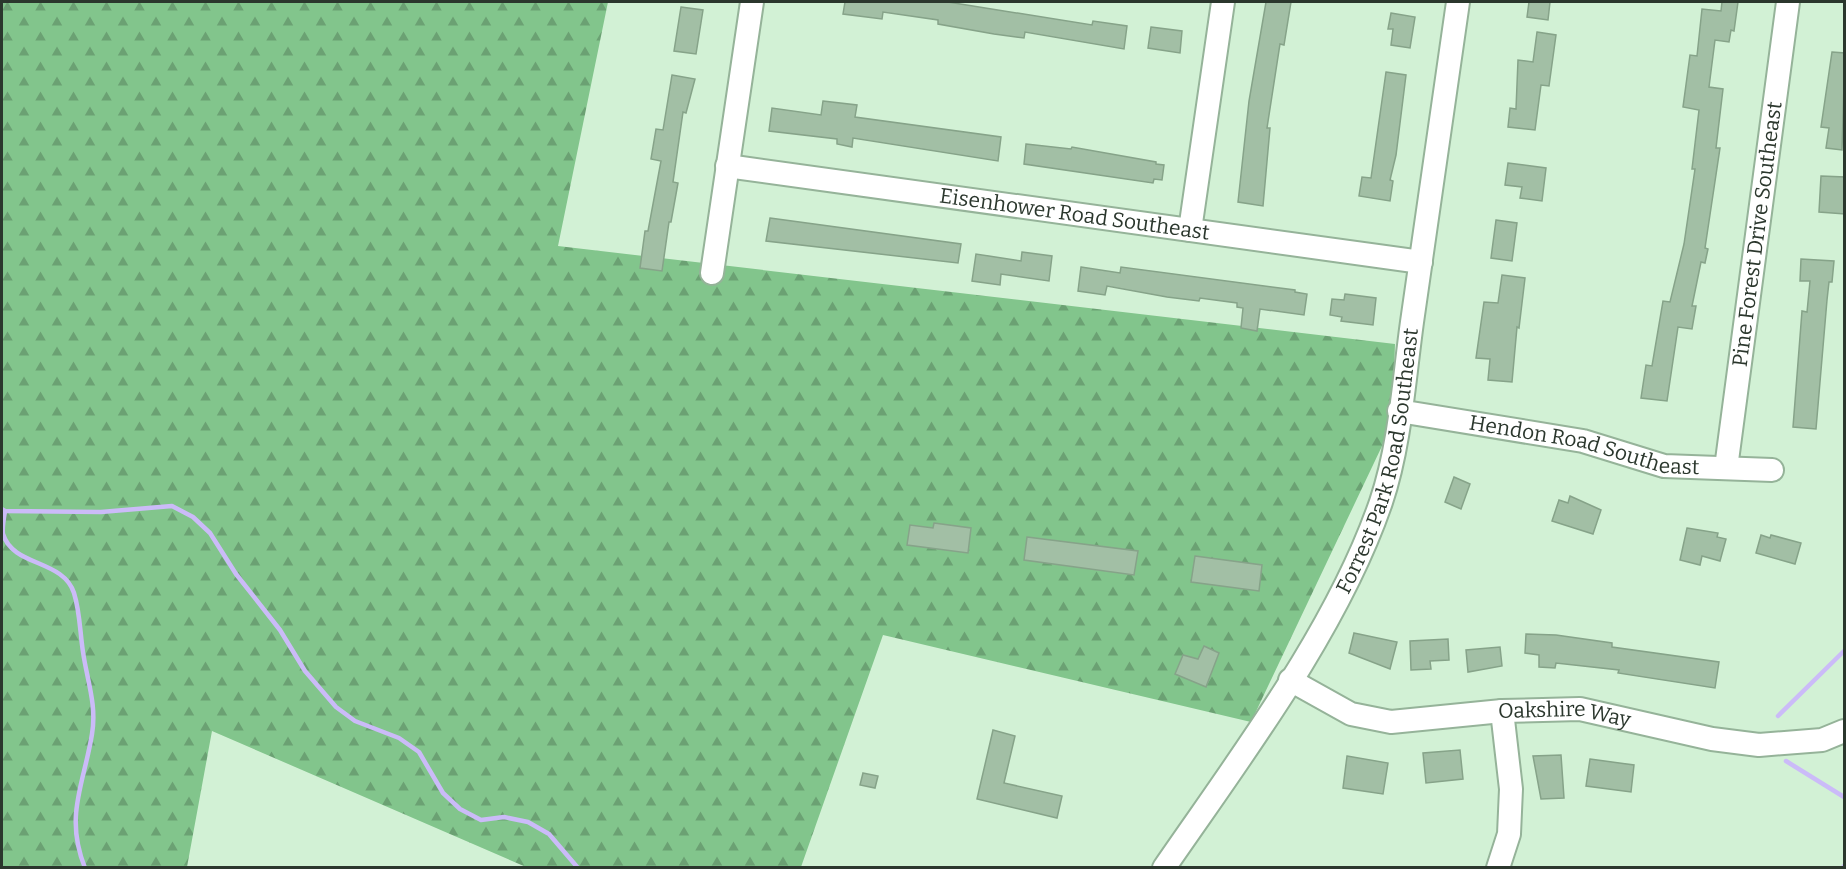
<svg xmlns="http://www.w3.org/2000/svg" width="1846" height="869" viewBox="0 0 1846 869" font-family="Bitter,serif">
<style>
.forest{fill:url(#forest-firs)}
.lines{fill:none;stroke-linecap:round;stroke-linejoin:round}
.stream{stroke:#cbbbf8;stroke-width:4.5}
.building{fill:#a2bfa5;stroke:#86a389;stroke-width:1.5}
.minor-casing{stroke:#95b399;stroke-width:26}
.minor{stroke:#fff;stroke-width:22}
.labels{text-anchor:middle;stroke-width:4.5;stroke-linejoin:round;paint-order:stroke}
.street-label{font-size:21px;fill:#2b372d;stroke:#dffee2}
</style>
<defs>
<pattern id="forest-firs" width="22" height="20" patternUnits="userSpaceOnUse" patternTransform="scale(1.5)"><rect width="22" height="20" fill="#82c58c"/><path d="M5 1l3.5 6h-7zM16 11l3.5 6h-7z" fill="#6ba173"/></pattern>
</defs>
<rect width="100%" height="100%" fill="#d2f1d5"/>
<path class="forest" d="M 2,2 L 608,2 L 558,246 L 1395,344 L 1392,425 L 1251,722 L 883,635 L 801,867 L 526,867 L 212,731 L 187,867 L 2,868 Z"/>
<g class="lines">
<g class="stream">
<path d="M 2,509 L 5,511 L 101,512 L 172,506 L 193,517 L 210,533 L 236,574 L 280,630 L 305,671 L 336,707 L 355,721 L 399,738 L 419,752 L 443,793 L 460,809 L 481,820 L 504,817 L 528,822 L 549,834 L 578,868"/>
<path d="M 5,511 C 4,517 2,528 3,534 C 13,567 63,559 74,593 C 80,612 80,633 83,652 C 87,680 97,705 92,734 C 84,784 64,816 85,868"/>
<path d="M 1778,716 L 1844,651"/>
<path d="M 1786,761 L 1844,797"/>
<path d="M 1843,868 L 1844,866"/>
</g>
</g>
<g class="building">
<path d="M 845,2 L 948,2 L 1092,25 L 1093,21 L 1127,26 L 1124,49 L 1025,32 L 1024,38 L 994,34 L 938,24 L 938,20 L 883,12 L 882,19 L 843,14 Z"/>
<path d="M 1266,2 L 1291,2 L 1284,45 L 1280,44 L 1267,128 L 1270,128 L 1263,206 L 1238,202 L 1249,101 Z"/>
<path d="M 1529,2 L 1550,2 L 1548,20 L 1527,17 Z"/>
<path d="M 1722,2 L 1738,2 L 1734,31 L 1731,30 L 1729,42 L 1715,40 L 1709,87 L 1723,89 L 1716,148 L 1720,148 L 1705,248 L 1708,249 L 1705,263 L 1701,262 L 1692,306 L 1696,306 L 1692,329 L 1678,327 L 1667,401 L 1641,398 L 1646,365 L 1652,366 L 1663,301 L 1670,302 L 1684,244 L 1695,169 L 1692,169 L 1699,110 L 1683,107 L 1690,55 L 1697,56 L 1702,9 L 1721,11 Z"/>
<path d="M 681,7 L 703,10 L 696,54 L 674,51 Z"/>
<path d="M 1391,13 L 1415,17 L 1410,48 L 1391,45 L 1393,29 L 1388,29 Z"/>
<path d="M 1151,27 L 1182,31 L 1180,53 L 1148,48 Z"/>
<path d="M 1537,32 L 1556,35 L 1549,86 L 1541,85 L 1535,130 L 1508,127 L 1510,108 L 1516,109 L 1518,60 L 1533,62 Z"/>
<path d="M 1832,52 L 1845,53 L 1842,150 L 1826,148 L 1829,128 L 1821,127 Z"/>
<path d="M 1386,72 L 1406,75 L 1396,155 L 1390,180 L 1393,181 L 1390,201 L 1359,196 L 1362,177 L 1371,178 Z"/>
<path d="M 672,75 L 695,79 L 686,113 L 683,112 L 673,182 L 678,183 L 671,222 L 669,222 L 662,271 L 640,268 L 645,231 L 648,231 L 661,161 L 651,159 L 656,129 L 663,130 Z"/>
<path d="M 823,101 L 857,105 L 855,117 L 1001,137 L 998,161 L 853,138 L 852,147 L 837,144 L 837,139 L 769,131 L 772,108 L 821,115 Z"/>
<path d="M 1026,144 L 1071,149 L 1072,147 L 1156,162 L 1156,164 L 1164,165 L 1162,180 L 1154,179 L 1153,183 L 1024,164 Z"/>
<path d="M 1508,163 L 1546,168 L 1542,201 L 1520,198 L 1522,187 L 1505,185 Z"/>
<path d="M 1821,176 L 1845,177 L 1845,214 L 1819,212 Z"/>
<path d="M 770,218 L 961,244 L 958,263 L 766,241 Z"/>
<path d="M 1496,220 L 1517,223 L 1512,261 L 1491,258 Z"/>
<path d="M 1022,252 L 1052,256 L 1049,281 L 1001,274 L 1000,285 L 972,281 L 976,254 L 1021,261 Z"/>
<path d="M 1801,259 L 1834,261 L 1832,282 L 1829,282 L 1827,300 L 1816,429 L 1793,427 L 1802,311 L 1807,312 L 1810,281 L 1800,281 Z"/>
<path d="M 1081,267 L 1120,273 L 1121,267 L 1295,290 L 1295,292 L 1307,294 L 1304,315 L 1260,309 L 1257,331 L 1241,328 L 1243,308 L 1237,307 L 1237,303 L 1200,298 L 1199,301 L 1167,297 L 1107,286 L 1105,295 L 1078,291 Z"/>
<path d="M 1502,275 L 1525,278 L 1519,328 L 1517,327 L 1512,382 L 1488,380 L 1490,359 L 1476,358 L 1484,302 L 1498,303 Z"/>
<path d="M 1345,294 L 1376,298 L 1373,325 L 1341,321 L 1342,317 L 1330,315 L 1332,299 L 1344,300 Z"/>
<path d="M 1454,477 L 1470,484 L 1461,509 L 1445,502 Z"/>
<path d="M 1570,496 L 1601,510 L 1593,534 L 1552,521 L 1559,500 L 1568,503 Z"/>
<path d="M 934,523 L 971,528 L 968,553 L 907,545 L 910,525 L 933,528 Z"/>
<path d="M 1687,528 L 1718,533 L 1717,537 L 1726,539 L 1720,561 L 1702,556 L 1700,565 L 1680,560 Z"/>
<path d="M 1761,535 L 1770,538 L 1771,535 L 1801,543 L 1795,564 L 1756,553 Z"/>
<path d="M 1027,537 L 1138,551 L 1134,575 L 1024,560 Z"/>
<path d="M 1195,556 L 1262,565 L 1259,591 L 1191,582 Z"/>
<path d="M 1354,633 L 1397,642 L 1390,669 L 1349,653 Z"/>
<path d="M 1526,634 L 1556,635 L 1612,643 L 1612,647 L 1719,662 L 1715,688 L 1618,673 L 1619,670 L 1556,663 L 1555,668 L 1539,667 L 1539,655 L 1525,653 Z"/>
<path d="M 1448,639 L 1449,660 L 1430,661 L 1431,669 L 1411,670 L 1410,641 Z"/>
<path d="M 1204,646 L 1219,653 L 1206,687 L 1175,674 L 1183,655 L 1198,659 Z"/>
<path d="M 1500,647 L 1502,666 L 1468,672 L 1466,650 Z"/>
<path d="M 993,730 L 1015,736 L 1004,783 L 1062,796 L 1057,818 L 977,799 Z"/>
<path d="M 1460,750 L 1463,779 L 1426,783 L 1423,753 Z"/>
<path d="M 1561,755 L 1564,798 L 1541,799 L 1533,756 Z"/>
<path d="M 1347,756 L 1388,763 L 1383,794 L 1343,788 Z"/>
<path d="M 1590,759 L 1634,765 L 1631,792 L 1586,786 Z"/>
<path d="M 863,773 L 878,776 L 875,788 L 860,785 Z"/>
</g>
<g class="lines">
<g class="minor-casing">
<g id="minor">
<path id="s1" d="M 727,166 L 1421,262"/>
<path d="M 1190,230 L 1223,2"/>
<path d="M 712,273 L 752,2"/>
<path id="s2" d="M 1399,411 L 1583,441 L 1664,466 L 1772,470"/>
<path id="s3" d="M 1726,468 L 1788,2"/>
<path id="s4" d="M 1290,680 L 1351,714 L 1391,722 L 1502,711 L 1580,709 L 1712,739 L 1759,745 L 1822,740 L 1844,731"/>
<path id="s5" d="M 1164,868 C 1241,756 1337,630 1381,502 C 1400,446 1404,380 1412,322 C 1428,215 1443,108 1458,2"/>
<path d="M 1498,868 L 1509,834 L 1511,789 L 1502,711"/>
</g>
</g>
<use href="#minor" class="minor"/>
</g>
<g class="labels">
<g class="street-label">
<text dy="7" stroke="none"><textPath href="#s1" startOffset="351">Eisenhower Road Southeast</textPath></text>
<text dy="7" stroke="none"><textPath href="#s3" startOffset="236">Pine Forest Drive Southeast</textPath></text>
<text dy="7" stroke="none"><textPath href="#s2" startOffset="189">Hendon Road Southeast</textPath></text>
<text dy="7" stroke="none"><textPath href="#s5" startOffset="466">Forrest Park Road Southeast</textPath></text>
<text dy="7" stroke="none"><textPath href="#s4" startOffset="285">Oakshire Way</textPath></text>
</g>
</g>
<rect width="1846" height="869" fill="none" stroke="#2b372d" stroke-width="6"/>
</svg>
